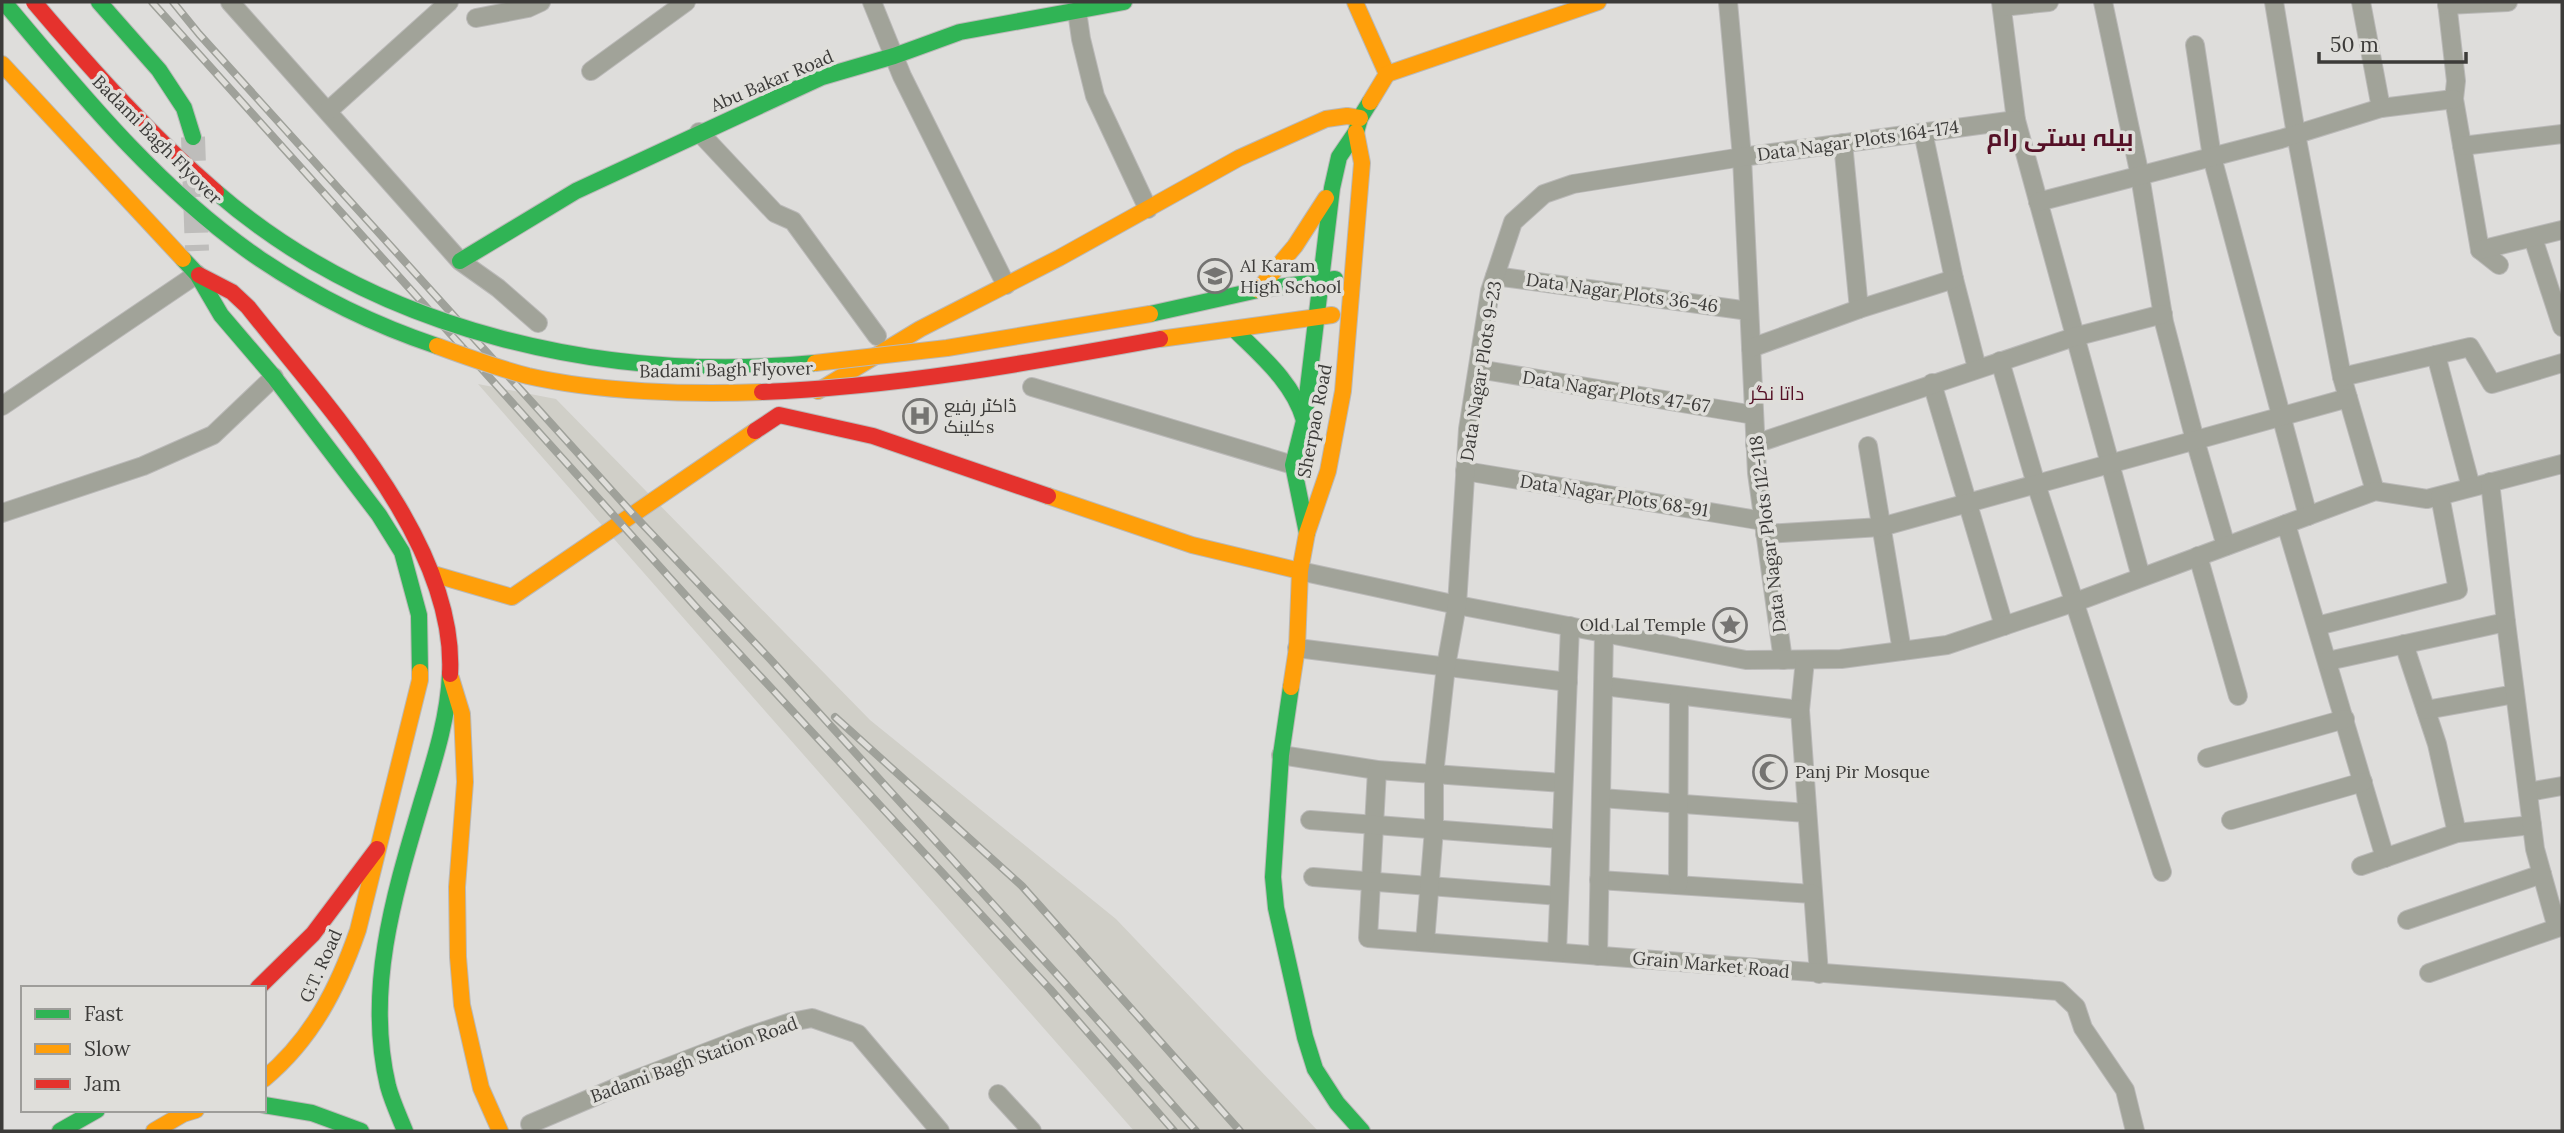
<svg xmlns="http://www.w3.org/2000/svg" width="2564" height="1133" viewBox="0 0 2564 1133" font-family="Lora,Cairo,serif">
<style>
.built{fill:#d0cfc8}
.lines{fill:none;stroke-linecap:round;stroke-linejoin:round}
.secondary-tunnel{stroke:#bebdbb;stroke-width:24;stroke-dasharray:24 12;stroke-linecap:butt}
.street-casing{stroke:#bab9b8;stroke-width:20}
.fast-casing{stroke:#bab9b8;stroke-width:18}
.slow-casing{stroke:#bab9b8;stroke-width:18}
.jam-casing{stroke:#bab9b8;stroke-width:18}
.street{stroke:#a1a399;stroke-width:18}
.fast{stroke:#30b455;stroke-width:16}
.slow{stroke:#ff9f0a;stroke-width:16}
.jam{stroke:#e5322d;stroke-width:16}
.rail-casing{stroke:#9fa19a;stroke-width:8}
.rail{stroke:#dfdeda;stroke-width:5;stroke-dasharray:16;stroke-linecap:butt}
.fast-bridge-casing{stroke:#bab9b8;stroke-width:18;stroke-linecap:butt}
.slow-bridge-casing{stroke:#bab9b8;stroke-width:18;stroke-linecap:butt}
.jam-bridge-casing{stroke:#bab9b8;stroke-width:18;stroke-linecap:butt}
.fast-bridge{stroke:#30b455;stroke-width:16}
.slow-bridge{stroke:#ff9f0a;stroke-width:16}
.jam-bridge{stroke:#e5322d;stroke-width:16}
.labels{text-anchor:middle;stroke-width:7;stroke-linejoin:round;paint-order:stroke}
.street-label{font-size:18px;fill:#3c3b39;stroke:#dfdeda}
.poi-label{font-size:18px;fill:#3c3b39;stroke:#dfdeda;text-anchor:start}
.neighbourhood-label{font-size:19px;fill:#551026;stroke:#dfdeda}
.district-label{font-size:24px;font-weight:bold;fill:#551026;stroke:#dfdeda}
</style>
<rect width="100%" height="100%" fill="#dedddb"/>
<path class="built" d="M 478,384 L 556,399 L 870,720 L 1116,919 L 1318,1131 L 1134,1131 Z"/>
<g class="lines">
<path class="secondary-tunnel" d="M 193,137 L 197,251"/>
<g class="street-casing">
<g id="street">
<path d="M 230,2 L 460,261 L 498,288 L 538,323"/>
<path d="M 872,2 L 902,76 L 1006,285"/>
<path d="M 1728,2 L 1742,157 L 1757,473 L 1783,660"/>
<path d="M 2001,2 L 2016,120 L 2141,577"/>
<path d="M 2103,2 L 2140,176 L 2164,322 L 2195,440 L 2226,546"/>
<path d="M 2274,2 L 2296,134 L 2342,377 L 2375,491"/>
<path d="M 2361,2 L 2381,108"/>
<path d="M 2447,2 L 2456,81 L 2454,99 L 2480,250 L 2499,265"/>
<path d="M 2447,5 L 2508,2"/>
<path d="M 2002,7 L 2049,2"/>
<path d="M 1077,11 L 1081,39 L 1095,96 L 1148,209"/>
<path d="M 476,18 L 528,8 L 541,2"/>
<path d="M 2195,45 L 2212,157 L 2308,516"/>
<path d="M 591,71 L 686,2"/>
<path d="M 328,111 L 449,2"/>
<path d="M 699,132 L 775,213 L 793,221 L 877,336"/>
<path d="M 1923,132 L 1954,279 L 1977,368"/>
<path d="M 1843,143 L 1859,309"/>
<path d="M 2462,146 L 2562,134"/>
<path d="M 2038,202 L 2281,139 L 2381,108 L 2454,99"/>
<path d="M 2533,238 L 2562,327"/>
<path d="M 2480,250 L 2562,230"/>
<path d="M 1495,276 L 1749,311"/>
<path d="M 1751,348 L 1859,309 L 1954,279"/>
<path d="M 2436,355 L 2471,487"/>
<path d="M 2000,361 L 2036,484 L 2162,872"/>
<path d="M 1478,369 L 1754,415"/>
<path d="M 2342,377 L 2470,347 L 2492,384 L 2562,363"/>
<path d="M 1932,383 L 2004,626"/>
<path d="M 1032,387 L 1293,465"/>
<path d="M 2,406 L 197,274"/>
<path d="M 1755,444 L 2074,337 L 2163,314"/>
<path d="M 1868,446 L 1902,651"/>
<path d="M 1465,471 L 1763,521"/>
<path d="M 2,513 L 143,466 L 213,435 L 274,377"/>
<path d="M 2286,524 L 2385,858"/>
<path d="M 1765,534 L 1881,527 L 2348,398"/>
<path d="M 2198,556 L 2238,696"/>
<path d="M 1300,571 L 1457,605 L 1746,660 L 1841,659 L 1947,645 L 2081,600 L 2375,491 L 2427,499 L 2562,464"/>
<path d="M 2317,626 L 2458,590 L 2440,496"/>
<path d="M 2404,644 L 2437,744 L 2457,833"/>
<path d="M 1297,648 L 1568,682"/>
<path d="M 1805,660 L 1800,710 L 1819,974"/>
<path d="M 2328,661 L 2506,622"/>
<path d="M 1604,686 L 1800,710"/>
<path d="M 2426,710 L 2515,694"/>
<path d="M 1281,755 L 1377,770 L 1563,783"/>
<path d="M 2207,758 L 2345,719"/>
<path d="M 1377,770 L 1368,938 L 2059,991 L 2076,1007 L 2083,1028 L 2125,1090 L 2135,1131"/>
<path d="M 2528,792 L 2562,786"/>
<path d="M 1601,798 L 1807,813"/>
<path d="M 1310,820 L 1561,839"/>
<path d="M 2231,820 L 2363,782"/>
<path d="M 2361,866 L 2457,833 L 2532,825"/>
<path d="M 1313,877 L 1559,896"/>
<path d="M 1599,880 L 1813,894"/>
<path d="M 1678,885 L 1679,697"/>
<path d="M 2407,920 L 2542,874"/>
<path d="M 1425,942 L 1434,829 L 1434,774 L 1446,666 L 1457,605 L 1468,429 L 1490,291 L 1513,222 L 1544,194 L 1573,184 L 1742,157 L 2016,120"/>
<path d="M 1557,952 L 1570,626"/>
<path d="M 1598,956 L 1604,633"/>
<path d="M 2429,973 L 2557,928 L 2535,849 L 2506,622 L 2490,482"/>
<path d="M 998,1094 L 1032,1131"/>
<path d="M 530,1124 L 629,1082 L 749,1036 L 791,1022 L 812,1018 L 858,1034 L 940,1131"/>
</g>
</g>
<g class="fast-casing">
<g id="fast">
<path d="M 99,2 L 159,70 L 184,108 L 193,137"/>
<path d="M 183,259 L 197,274 L 221,315 L 274,377 L 379,515 L 402,552 L 419,615 L 420,672"/>
<path d="M 460,261 L 576,191 L 822,77 L 894,56 L 960,32 L 1124,2"/>
<path d="M 1150,314 L 1258,290 L 1335,279"/>
<path d="M 1234,329 C 1261,356 1293,382 1304,420"/>
<path d="M 1307,533 L 1293,465 L 1304,421 L 1332,188 L 1339,157 L 1356,132 L 1360,118 L 1370,102"/>
<path d="M 1291,687 L 1281,755 L 1273,877 L 1276,908 L 1305,1037 L 1315,1069 L 1337,1103 L 1362,1131"/>
<path d="M 264,1105 L 312,1113 L 361,1131"/>
<path d="M 60,1131 L 97,1110"/>
<path d="M 405,1131 C 399,1116 392,1101 388,1086 C 365,990 394,895 421,804 C 434,761 448,719 450,674"/>
</g>
</g>
<g class="slow-casing">
<g id="slow">
<path d="M 1355,2 L 1387,74 L 1370,102"/>
<path d="M 2,64 L 183,259"/>
<path d="M 1387,74 L 1598,2"/>
<path d="M 1258,290 L 1295,246 L 1326,198"/>
<path d="M 1160,339 L 1332,315"/>
<path d="M 818,391 L 920,329 L 1059,258 L 1239,158 L 1326,119 L 1347,116 L 1360,118"/>
<path d="M 1048,496 L 1192,545 L 1300,571"/>
<path d="M 433,574 L 512,597 L 755,431"/>
<path d="M 451,678 L 462,714 L 465,782 L 457,887 L 458,957 L 462,1005 L 481,1088 L 500,1131"/>
<path d="M 1291,687 L 1297,648 L 1300,571 L 1307,533 L 1328,471 L 1343,391 L 1362,163 L 1356,132"/>
<path d="M 264,1079 C 312,1039 338,988 358,930 L 420,680 L 420,672"/>
<path d="M 154,1131 L 183,1114 L 196,1110"/>
</g>
</g>
<g class="jam-casing">
<g id="jam">
<path d="M 199,275 L 232,292 L 248,307 C 325,405 457,543 450,674"/>
<path d="M 755,431 L 779,415 L 873,436 L 1048,496"/>
<path d="M 258,988 L 313,934 L 377,849"/>
</g>
</g>
<use href="#street" class="street"/>
<use href="#fast" class="fast"/>
<use href="#slow" class="slow"/>
<use href="#jam" class="jam"/>
<g class="rail-casing">
<g id="rail">
<path d="M 152,2 L 696,607 L 1050,989 L 1174,1131"/>
<path d="M 173,2 L 199,34 L 632,513 L 770,659 L 1062,980 L 1196,1131"/>
<path d="M 835,717 L 1022,886 L 1240,1131"/>
</g>
</g>
<use href="#rail" class="rail"/>
<g class="fast-bridge-casing">
<g id="fast-bridge">
<path d="M 4,2 C 81,94 160,191 260,259 C 315,296 374,325 437,346"/>
<path d="M 216,192 C 378,332 605,383 815,363"/>
</g>
</g>
<g class="slow-bridge-casing">
<g id="slow-bridge">
<path d="M 437,346 C 467,357 497,368 528,376 C 598,392 690,395 762,392"/>
<path d="M 815,363 L 947,348 L 1150,314"/>
</g>
</g>
<g class="jam-bridge-casing">
<g id="jam-bridge">
<path d="M 34,2 C 91,69 149,134 216,192"/>
<path d="M 762,392 C 896,387 1028,363 1160,339"/>
</g>
</g>
<use href="#fast-bridge" class="fast-bridge"/>
<use href="#slow-bridge" class="slow-bridge"/>
<use href="#jam-bridge" class="jam-bridge"/>
</g>
<defs>
<g id="school-ring" transform="scale(1.75)"><circle r="9.5" fill="#dfdeda" stroke="#757472" stroke-width="1.5"/><path d="M0-5L7-2L0 1L-7-2ZM-4 1L0 2.5L4 1V4Q0 6-4 4Z" fill="#757472"/></g>
<g id="hospital-ring" transform="scale(1.75)"><circle r="9.5" fill="#dfdeda" stroke="#757472" stroke-width="1.5"/><path d="M-5-5h3v3.5h4V-5h3V5h-3V1.5h-4V5h-3Z" fill="#757472"/></g>
<g id="sight-ring" transform="scale(1.75)"><circle r="9.5" fill="#dfdeda" stroke="#757472" stroke-width="1.5"/><path d="M0-6L1.8-2.2L6-1.7L2.9 1.2L3.7 5.4L0 3.3L-3.7 5.4L-2.9 1.2L-6-1.7L-1.8-2.2Z" fill="#757472"/></g>
<g id="mosque-ring" transform="scale(1.75)"><circle r="9.5" fill="#dfdeda" stroke="#757472" stroke-width="1.5"/><path d="M3.5-4.9A6 6 0 1 0 3.5 4.9A5 5 0 1 1 3.5-4.9Z" fill="#757472"/></g>
</defs>
<g fill-rule="evenodd">
<use href="#school-ring" x="1215" y="276"/>
<use href="#hospital-ring" x="920" y="416"/>
<use href="#sight-ring" x="1730" y="625"/>
<use href="#mosque-ring" x="1770" y="772"/>
</g>
<g class="labels">
<g class="street-label">
<text transform="translate(772 81) rotate(-23)" y="6">Abu Bakar Road</text>
<text transform="translate(157 140) rotate(45)" y="6">Badami Bagh Flyover</text>
<text transform="translate(1858 141) rotate(-8)" y="6">Data Nagar Plots 164-174</text>
<text transform="translate(1622 293) rotate(8)" y="6">Data Nagar Plots 36-46</text>
<text transform="translate(726 370) rotate(-1)" y="6">Badami Bagh Flyover</text>
<text transform="translate(1481 371) rotate(-81)" y="6">Data Nagar Plots 9-23</text>
<text transform="translate(1616 392) rotate(9)" y="6">Data Nagar Plots 47-67</text>
<text transform="translate(1315 421) rotate(-79)" y="6">Sherpao Road</text>
<text transform="translate(1614 496) rotate(9)" y="6">Data Nagar Plots 68-91</text>
<text transform="translate(1768 534) rotate(-97)" y="6">Data Nagar Plots 112-118</text>
<text transform="translate(1711 965) rotate(5)" y="6">Grain Market Road</text>
<text transform="translate(321 966) rotate(-66)" y="6">G.T. Road</text>
<text transform="translate(694 1060) rotate(-20)" y="6">Badami Bagh Station Road</text>
</g>
<g class="poi-label">
<text x="1240" y="272">Al Karam<tspan x="1240" dy="21">High School</tspan></text>
<text x="944" y="412">ڈاکٹر رفیع<tspan x="944" dy="21">کلینکs</tspan></text>
<text x="1706" y="631" text-anchor="end">Old Lal Temple</text>
<text x="1795" y="778">Panj Pir Mosque</text>
</g>
<g class="neighbourhood-label">
<text x="1777" y="400">داتا نگر</text>
</g>
<g class="district-label">
<text x="2060" y="146">بیلہ بستی رام</text>
</g>
</g>
<rect width="2564" height="1133" fill="none" stroke="#3c3b39" stroke-width="7"/>
<rect x="21" y="986" width="245" height="126" fill="#dfdeda" stroke="#9e9d9a" stroke-width="2"/>
<rect x="35" y="1009" width="35" height="10" fill="#30b455" stroke="#9e9d9a" stroke-width="2"/>
<text x="84" y="1021" font-size="21" fill="#3c3b39">Fast</text>
<rect x="35" y="1044" width="35" height="10" fill="#ff9f0a" stroke="#9e9d9a" stroke-width="2"/>
<text x="84" y="1056" font-size="21" fill="#3c3b39">Slow</text>
<rect x="35" y="1079" width="35" height="10" fill="#e5322d" stroke="#9e9d9a" stroke-width="2"/>
<text x="84" y="1091" font-size="21" fill="#3c3b39">Jam</text>
<path d="M2319 52v10h147v-10" fill="none" stroke="#3c3b39" stroke-width="3.5"/>
<text x="2330" y="52" font-size="21" fill="#3c3b39" stroke="#dfdeda" stroke-width="5" paint-order="stroke">50 m</text>
</svg>
